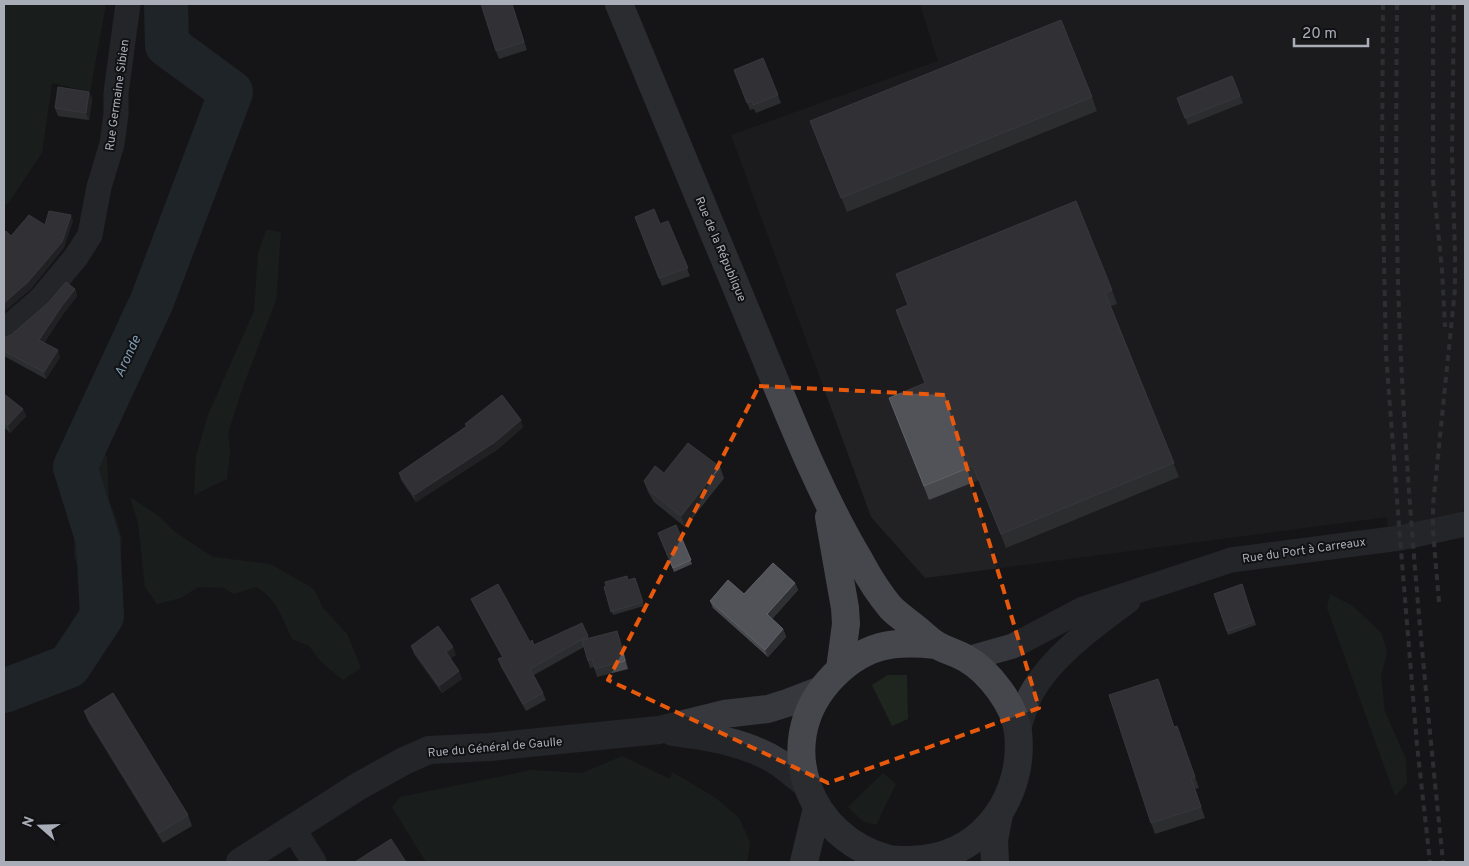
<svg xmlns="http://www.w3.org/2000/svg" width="1469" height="866" viewBox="0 0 1469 866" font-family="Overpass,sans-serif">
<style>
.built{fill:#222225}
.green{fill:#1e261f}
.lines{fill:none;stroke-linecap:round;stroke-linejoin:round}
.river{stroke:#2c353c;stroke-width:44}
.minor{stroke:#37383d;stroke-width:25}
.tertiary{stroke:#37383d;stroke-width:28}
.secondary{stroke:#45474d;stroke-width:28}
.rail{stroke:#4a4c52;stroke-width:4;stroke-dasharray:6 5;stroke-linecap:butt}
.wall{fill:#47494d}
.shaded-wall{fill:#2f3033}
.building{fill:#525359;stroke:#5f6168}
.marked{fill:none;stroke:#e8590c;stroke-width:4;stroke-dasharray:10 6;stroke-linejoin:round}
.labels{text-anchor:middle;stroke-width:4;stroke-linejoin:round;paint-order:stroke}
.street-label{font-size:12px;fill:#a8adb8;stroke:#111113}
.water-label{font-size:14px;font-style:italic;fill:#7f9bb3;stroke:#111113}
</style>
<rect width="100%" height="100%" fill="#161618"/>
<path class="built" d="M 920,4 L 1465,4 L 1465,507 L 1463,508 L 1461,525 L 1389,539 L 1387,517 L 925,578 L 871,517 L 731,135 L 938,61 Z"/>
<g class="green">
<path d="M 4,4 L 106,4 L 90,92 L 52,83 L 42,153 L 7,205 L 4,203 Z"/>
<path d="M 266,230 L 281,232 L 276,300 L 242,389 L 228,433 L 230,451 L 227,479 L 194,495 L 196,456 L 208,415 L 254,311 L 258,254 Z"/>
<path d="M 74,439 L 79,442 L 80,456 L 78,491 L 88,540 L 93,547 L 94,565 L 93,599 L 83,618 L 85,579 L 74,557 L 75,508 L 73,500 L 65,481 L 65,460 L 68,446 Z"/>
<path d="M 103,452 L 107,457 L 109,501 L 116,518 L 122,540 L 119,568 L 114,569 L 110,562 L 108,541 L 95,500 L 90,470 L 96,457 Z"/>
<path d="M 130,497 L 160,517 L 175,532 L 213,557 L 270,564 L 314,589 L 323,608 L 347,634 L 361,668 L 343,680 L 322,663 L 309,646 L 292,639 C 283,620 276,597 256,587 L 234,594 L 224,588 L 198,587 L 181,598 L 157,604 L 145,587 L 138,523 Z"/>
<path d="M 1330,594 L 1353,606 L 1382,634 L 1387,653 L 1381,676 L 1385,712 L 1406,759 L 1407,783 L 1395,796 L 1327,608 Z"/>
<path d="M 888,675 L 907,675 L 908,719 L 892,726 L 872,685 Z"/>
<path d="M 4,685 L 18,694 L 4,704 Z"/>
<path d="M 622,756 L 670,779 L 672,772 L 716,798 L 739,818 L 750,842 L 748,858 L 746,862 L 426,862 L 392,807 L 400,797 L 532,770 L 582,773 Z"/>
<path d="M 883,773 L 896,784 L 876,825 L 863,821 L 848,807 Z"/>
</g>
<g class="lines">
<path class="river" d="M 4,691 L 69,666 L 102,616 L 98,541 L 75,467 L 152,301 L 231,92 L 167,45 L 166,4"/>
<g class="minor">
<path d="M 4,331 L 41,299 L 76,257 L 90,235 L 99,187 L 112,144 L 116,114 L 116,93 L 128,4"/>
<path d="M 967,659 L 1013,646 L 1083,609 L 1231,560 L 1400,538 L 1465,524"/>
<path d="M 1018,730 C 1022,719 1025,705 1031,694 C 1051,657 1094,626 1128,601"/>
<path d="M 293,828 L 314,862"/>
</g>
<g class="tertiary">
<path d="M 673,732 C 710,737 746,742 778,762 C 788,769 797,777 806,784"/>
<path d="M 240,862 L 359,786 L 404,761 L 429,750 L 490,747 L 659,730 L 724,714 L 768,709 L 787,703 L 821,690"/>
</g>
<g class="secondary">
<path d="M 619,4 C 664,112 709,221 754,330 C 786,407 817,489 860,561 C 868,576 880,595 891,608 C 899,616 910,623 918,630 C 924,635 929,640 935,644 C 944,650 957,653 967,659 C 989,672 1015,705 1018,732 C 1025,793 986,852 924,859 C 912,860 900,861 889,859 C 810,839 772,746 828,682 C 842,666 859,653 880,647 C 898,642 917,643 936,645"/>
<path d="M 829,517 L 845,608 L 846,624 L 840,669"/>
<path d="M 804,862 L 817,808"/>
<path d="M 995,862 L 994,840 L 999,814"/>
</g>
<g class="rail">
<path d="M 1383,4 L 1382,166 L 1386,354 L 1400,538 L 1417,745 L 1430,862"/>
<path d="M 1397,4 C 1396,122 1395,240 1401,358 C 1409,527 1426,695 1443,862"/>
<path d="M 1433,4 L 1433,180 L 1442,270 L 1445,327"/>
<path d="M 1439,602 L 1433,531 L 1433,505 L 1455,289 L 1455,253 L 1452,154 L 1454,4"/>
</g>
</g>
<g class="wall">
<path d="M 512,4 L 527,50 L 499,59 L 496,51 Z"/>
<path d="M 763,58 L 781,103 L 756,113 L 754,109 L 750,110 L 734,70 Z"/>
<path d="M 1232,76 L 1243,103 L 1188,125 L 1177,98 Z"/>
<path d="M 89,92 L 92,99 L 89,120 L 58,116 L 55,108 Z"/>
<path d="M 1092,97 L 1097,111 L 847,212 L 810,121 Z"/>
<path d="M 635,217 L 660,224 L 668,221 L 690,276 L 662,286 Z"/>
<path d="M 896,274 L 1112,290 L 1117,304 L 1111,306 L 1179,477 L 1006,548 L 979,480 L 929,500 L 889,398 L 925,383 L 896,310 L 908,305 Z"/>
<path d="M 75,289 L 77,296 L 63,314 L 44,343 L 60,357 L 46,379 L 4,356 L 4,338 L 11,335 Z"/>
<path d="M 4,394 L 23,409 L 26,416 L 10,433 L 4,427 Z"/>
<path d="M 465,424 L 523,427 L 498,449 L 416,502 L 401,480 L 399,473 L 466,427 Z"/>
<path d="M 664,473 L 724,478 L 685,527 L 654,502 L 648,492 L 644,481 Z"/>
<path d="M 676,525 L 692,564 L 674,572 L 658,533 Z"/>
<path d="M 635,578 L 644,606 L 613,615 L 604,587 Z"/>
<path d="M 795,583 L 798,590 L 772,619 L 783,629 L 786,637 L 768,657 L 713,608 L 710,601 L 744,594 Z"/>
<path d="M 1242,584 L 1256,625 L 1228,635 L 1214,594 Z"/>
<path d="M 471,599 L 534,645 L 588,636 L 589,639 L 620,638 L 628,669 L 597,677 L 594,667 L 590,668 L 584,647 L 534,675 L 543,693 L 546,700 L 526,711 L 501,667 L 498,659 L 502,657 L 474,606 Z"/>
<path d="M 411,646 L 456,655 L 450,658 L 462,679 L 442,693 L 414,654 Z"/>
<path d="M 84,711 L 188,815 L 192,826 L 163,843 L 88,721 Z"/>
<path d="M 1177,726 L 1199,788 L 1195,789 L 1205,818 L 1155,834 L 1151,823 L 1175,727 Z"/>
</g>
<g class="shaded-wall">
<path d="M 89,92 L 92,99 L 89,120 L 86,113 Z"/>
<path d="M 71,215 L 73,221 L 64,248 L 31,289 L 4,312 L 4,303 Z"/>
<path d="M 75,289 L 77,296 L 63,314 L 41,347 L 39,340 L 61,307 Z"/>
<path d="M 58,350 L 60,357 L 46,379 L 44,372 Z"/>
<path d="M 23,409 L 26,416 L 10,433 L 8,425 Z"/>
<path d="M 521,420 L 523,427 L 498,449 L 416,502 L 414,495 Z"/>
<path d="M 720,467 L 724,478 L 685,527 L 681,516 Z"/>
<path d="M 795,583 L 798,590 L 769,622 L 767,614 Z"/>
<path d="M 783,629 L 786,637 L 768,657 L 765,650 Z"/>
<path d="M 617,631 L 620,638 L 628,669 L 625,661 Z"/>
<path d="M 453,647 L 456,655 L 449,660 L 446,652 Z"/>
<path d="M 459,671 L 462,679 L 442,693 L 439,686 Z"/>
</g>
<g class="building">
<path d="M 481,4 L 512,4 L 524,42 L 496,51 Z"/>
<path d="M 1061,20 L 1092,97 L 841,198 L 810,121 Z"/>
<path d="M 763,58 L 778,95 L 753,105 L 752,101 L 747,103 L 734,70 Z"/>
<path d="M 1232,76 L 1240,96 L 1185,118 L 1177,98 Z"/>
<path d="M 58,87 L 89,92 L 86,113 L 55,108 Z"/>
<path d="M 1076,201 L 1112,290 L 1105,293 L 1174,463 L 1001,534 L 973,466 L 924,486 L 889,398 L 925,383 L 896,310 L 908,305 L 896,274 Z"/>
<path d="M 654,209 L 660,224 L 668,221 L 688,268 L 659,278 L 635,217 Z"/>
<path d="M 49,211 L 71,215 L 62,242 L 28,282 L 4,303 L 4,234 L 6,231 L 11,236 L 29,215 L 45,225 Z"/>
<path d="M 66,282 L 75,289 L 61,307 L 39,340 L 58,350 L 44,372 L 4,351 L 4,338 L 11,335 L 48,303 Z"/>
<path d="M 4,394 L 23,409 L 8,425 L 4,422 Z"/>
<path d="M 502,395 L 521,420 L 495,442 L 414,495 L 399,473 L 467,426 L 465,424 Z"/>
<path d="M 688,443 L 720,467 L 681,516 L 650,491 L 644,481 L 655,466 L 664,473 Z"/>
<path d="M 676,525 L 691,560 L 673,568 L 658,533 Z"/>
<path d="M 773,563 L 795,583 L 767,614 L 783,629 L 765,650 L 710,601 L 728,580 L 744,594 Z"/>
<path d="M 627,576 L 628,580 L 635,578 L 643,602 L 611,612 L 604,587 L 606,586 L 605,582 Z"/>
<path d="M 498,584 L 530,642 L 532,640 L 534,645 L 582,623 L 588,636 L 530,669 L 543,693 L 523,704 L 498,659 L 503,657 L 471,599 Z"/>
<path d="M 1242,584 L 1254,622 L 1227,631 L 1214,594 Z"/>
<path d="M 438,626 L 453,647 L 446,652 L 459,671 L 439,686 L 411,646 Z"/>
<path d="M 617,631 L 625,661 L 595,669 L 592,659 L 588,661 L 582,640 Z"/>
<path d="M 1158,679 L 1174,727 L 1177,726 L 1195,777 L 1191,778 L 1201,807 L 1151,823 L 1109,695 Z"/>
<path d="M 113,693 L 188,815 L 159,833 L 84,711 Z"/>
<path d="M 391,839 L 406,862 L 355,862 Z"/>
</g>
<path d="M0 0H1469V866H0ZM 759,386 L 945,395 L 1039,708 L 828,783 L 608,680 Z" fill="#161618" fill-opacity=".55" fill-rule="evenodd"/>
<path class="marked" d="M 759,386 L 945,395 L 1039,708 L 828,783 L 608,680 Z"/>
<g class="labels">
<g class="street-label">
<text transform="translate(117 95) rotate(-82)" y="4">Rue Germaine Sibien</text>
<text transform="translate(721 249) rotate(67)" y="4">Rue de la République</text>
<text transform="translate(1304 550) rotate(-8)" y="4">Rue du Port à Carreaux</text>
<text transform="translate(495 747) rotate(-5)" y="4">Rue du Général de Gaulle</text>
</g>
<g class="water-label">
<text transform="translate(127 356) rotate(-65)" y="5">Aronde</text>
</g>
</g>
<rect width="1469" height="866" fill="none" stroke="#a8adb8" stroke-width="10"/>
<g transform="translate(40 826) rotate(290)" stroke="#111113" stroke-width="4" paint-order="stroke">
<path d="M0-4L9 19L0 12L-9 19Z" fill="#a8adb8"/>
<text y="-8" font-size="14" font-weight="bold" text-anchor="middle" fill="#a8adb8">N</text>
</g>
<path d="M1294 38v8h74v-8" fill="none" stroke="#a8adb8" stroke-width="2.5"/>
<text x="1302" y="38" font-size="15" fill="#a8adb8" stroke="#111113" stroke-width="4" paint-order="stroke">20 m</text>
</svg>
